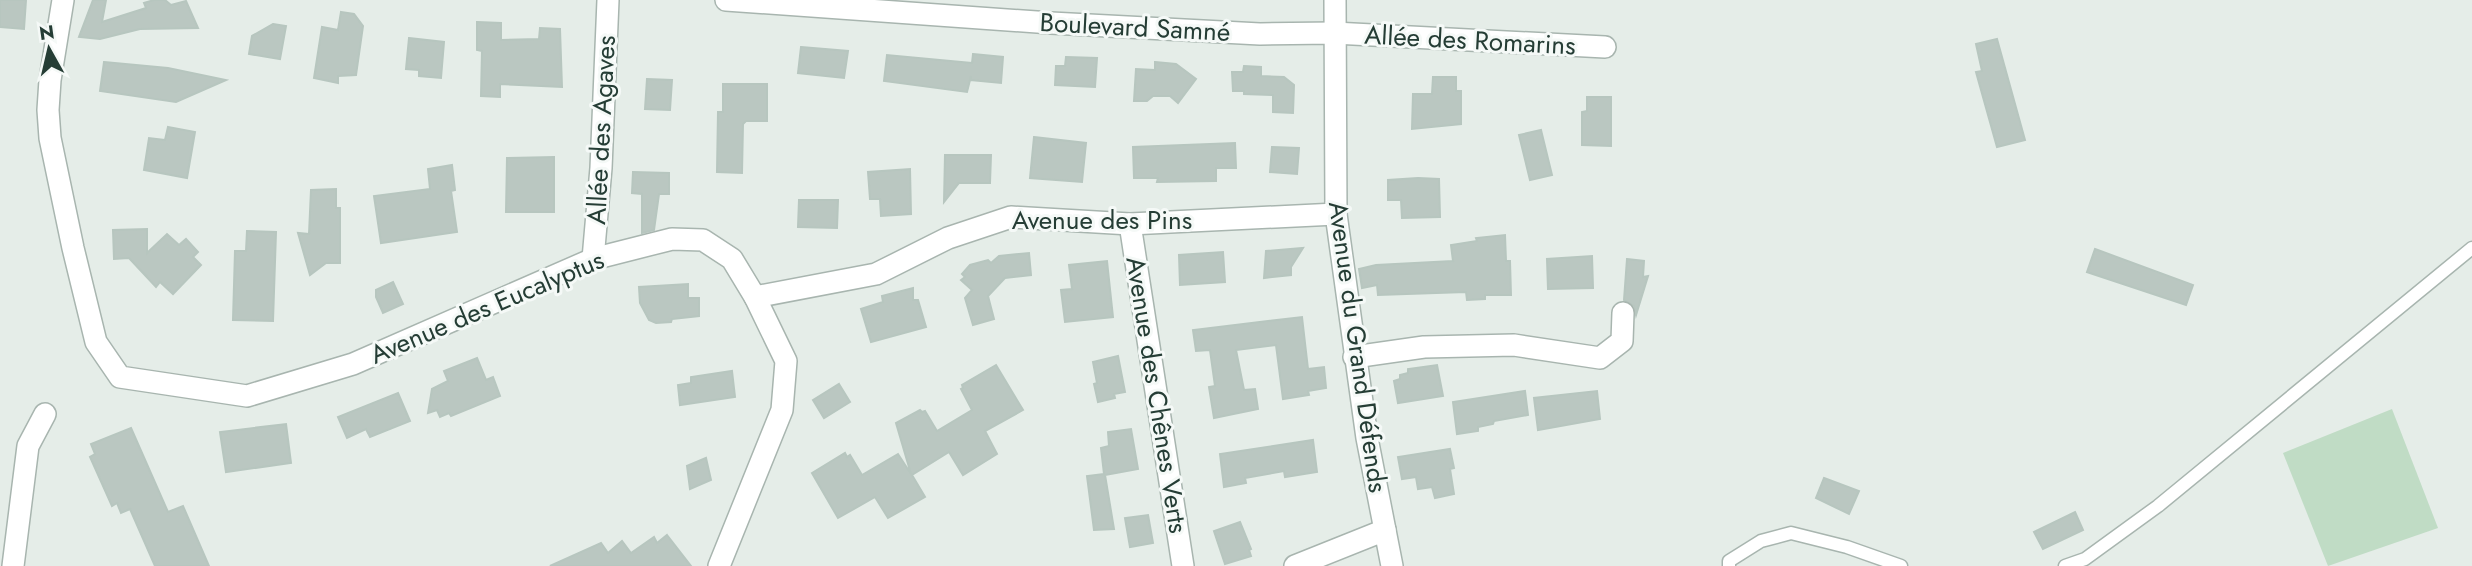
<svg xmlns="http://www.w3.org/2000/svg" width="2472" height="566" viewBox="0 0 2472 566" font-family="Jost,sans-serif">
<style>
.green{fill:#c0dcc5}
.building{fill:#bac7c1;stroke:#b7c6bf;stroke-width:2}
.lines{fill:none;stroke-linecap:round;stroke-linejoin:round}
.service-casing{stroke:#a8b5af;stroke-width:15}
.minor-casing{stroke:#a8b5af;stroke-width:24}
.tertiary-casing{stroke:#a8b5af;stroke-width:24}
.service{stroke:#fff;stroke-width:12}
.minor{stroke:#fff;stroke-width:21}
.tertiary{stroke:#fff;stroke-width:21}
.labels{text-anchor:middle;stroke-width:6;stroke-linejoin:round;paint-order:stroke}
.street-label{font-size:26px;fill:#253d35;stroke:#f5f9f7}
</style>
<rect width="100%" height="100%" fill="#e5ede8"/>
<path class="green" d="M 2392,409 L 2438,528 L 2328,566 L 2283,453 Z"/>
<g class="building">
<path d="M 0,0 L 26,0 L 24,29 L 0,27 Z"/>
<path d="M 93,0 L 106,0 L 102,22 L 146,8 L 144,3 L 154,0 L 165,0 L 171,5 L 186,1 L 198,28 L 140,29 L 100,39 L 79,37 Z"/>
<path d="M 341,12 L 354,14 L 363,26 L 356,75 L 338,76 L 338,83 L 314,78 L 322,27 L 338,30 Z"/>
<path d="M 477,22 L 501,23 L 501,40 L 539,39 L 540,28 L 560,29 L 562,87 L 500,84 L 500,97 L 481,96 L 482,51 L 477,50 Z"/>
<path d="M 273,24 L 286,26 L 280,59 L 249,54 L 252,36 Z"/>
<path d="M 409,38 L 444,42 L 441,78 L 419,76 L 419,70 L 406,69 Z"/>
<path d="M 1997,39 L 2025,140 L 1997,147 L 1976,72 L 1982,71 L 1976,44 Z"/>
<path d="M 801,47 L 848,51 L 844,78 L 798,73 Z"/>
<path d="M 973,54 L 1003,57 L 1001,83 L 971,80 L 971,76 L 967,92 L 884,81 L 887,55 L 972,63 Z"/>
<path d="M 1066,57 L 1097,58 L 1095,87 L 1055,85 L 1056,66 L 1065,66 Z"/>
<path d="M 104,62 L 168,68 L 226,80 L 176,102 L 100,91 Z"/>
<path d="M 1155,62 L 1176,64 L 1196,79 L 1178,103 L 1170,96 L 1153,96 L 1147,101 L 1134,101 L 1136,69 L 1155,70 Z"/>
<path d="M 1244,66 L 1261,67 L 1261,76 L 1284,77 L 1294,85 L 1293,113 L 1273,112 L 1273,95 L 1244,94 L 1244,91 L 1233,91 L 1232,72 L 1243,72 Z"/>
<path d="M 1433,77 L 1456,77 L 1456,91 L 1461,91 L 1461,124 L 1412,129 L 1413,94 L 1432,94 Z"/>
<path d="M 647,79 L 672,80 L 670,110 L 645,109 Z"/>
<path d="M 723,84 L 767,84 L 767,121 L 746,121 L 743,124 L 742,173 L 717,172 L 718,112 L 723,112 Z"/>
<path d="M 1587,97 L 1611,97 L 1611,146 L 1582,145 L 1582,112 L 1587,111 Z"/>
<path d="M 168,127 L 195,132 L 187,178 L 144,170 L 149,138 L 165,140 Z"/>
<path d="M 1541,130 L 1552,175 L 1530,180 L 1519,135 Z"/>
<path d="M 1034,137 L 1086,143 L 1082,182 L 1030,178 Z"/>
<path d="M 1235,143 L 1236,168 L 1216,168 L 1216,181 L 1157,182 L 1158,178 L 1134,178 L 1133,147 Z"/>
<path d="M 1272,147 L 1299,148 L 1297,174 L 1270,172 Z"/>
<path d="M 945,155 L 991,155 L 990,183 L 959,183 L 944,202 Z"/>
<path d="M 554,157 L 554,212 L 506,212 L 507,158 Z"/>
<path d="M 452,165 L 455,190 L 451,191 L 457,232 L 381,243 L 374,196 L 430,189 L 428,169 Z"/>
<path d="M 910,169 L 911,214 L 881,216 L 880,199 L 870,199 L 868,172 Z"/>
<path d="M 633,172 L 669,173 L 669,194 L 659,194 L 654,230 L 642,233 L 642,194 L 632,193 Z"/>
<path d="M 1418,178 L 1439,179 L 1440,217 L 1402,218 L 1401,200 L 1388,200 L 1388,180 Z"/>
<path d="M 336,189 L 336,208 L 340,208 L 340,263 L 326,263 L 310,275 L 298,233 L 309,234 L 311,190 Z"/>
<path d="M 799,200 L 838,200 L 837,228 L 798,227 Z"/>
<path d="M 147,229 L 147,253 L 167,234 L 179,245 L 186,239 L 198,252 L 193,257 L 201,265 L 173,294 L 160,282 L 156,287 L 129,258 L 114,259 L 113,230 Z"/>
<path d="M 247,231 L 276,232 L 273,321 L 233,320 L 235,251 L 246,251 Z"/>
<path d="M 1505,235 L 1506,261 L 1510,261 L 1511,295 L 1485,295 L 1485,299 L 1467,300 L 1466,292 L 1378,295 L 1377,285 L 1362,288 L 1359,269 L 1376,265 L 1453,261 L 1451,245 L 1477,241 L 1476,238 Z"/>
<path d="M 1303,248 L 1291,267 L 1291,275 L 1264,278 L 1266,251 Z"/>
<path d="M 2095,249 L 2193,285 L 2186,305 L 2087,272 Z"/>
<path d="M 1223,252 L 1225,282 L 1180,285 L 1179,255 Z"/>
<path d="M 1029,253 L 1031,275 L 1005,278 L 988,296 L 994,319 L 973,325 L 965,298 L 972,290 L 961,280 L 965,277 L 962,274 L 970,265 L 988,260 L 991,263 L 999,256 Z"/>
<path d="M 1592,256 L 1593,288 L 1548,289 L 1547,259 Z"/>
<path d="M 1627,259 L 1644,261 L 1643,277 L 1648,276 L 1636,315 L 1634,306 L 1624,300 Z"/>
<path d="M 1107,261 L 1113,317 L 1065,322 L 1061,290 L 1072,289 L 1069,265 Z"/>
<path d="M 393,282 L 403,304 L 383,313 L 376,297 L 376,290 Z"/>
<path d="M 688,284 L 688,298 L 699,298 L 699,316 L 672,319 L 671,322 L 656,323 L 649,320 L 640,303 L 639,287 Z"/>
<path d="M 913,288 L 913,300 L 918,300 L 926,327 L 871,342 L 861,309 L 883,302 L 882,296 Z"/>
<path d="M 1302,317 L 1308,369 L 1324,367 L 1326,388 L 1308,391 L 1309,395 L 1283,399 L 1276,345 L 1236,350 L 1244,390 L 1255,389 L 1258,409 L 1214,418 L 1209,387 L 1215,386 L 1210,350 L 1196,351 L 1193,330 Z"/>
<path d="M 1118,356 L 1125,392 L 1114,394 L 1115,398 L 1098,402 L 1094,384 L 1097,383 L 1093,362 Z"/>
<path d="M 477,358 L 486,380 L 493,377 L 500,396 L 451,416 L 449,413 L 440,417 L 437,410 L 428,413 L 432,389 L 448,381 L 444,371 Z"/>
<path d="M 996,365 L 1023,410 L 985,431 L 997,454 L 963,475 L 949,452 L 912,475 L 925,497 L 888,518 L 875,497 L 838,518 L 812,473 L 845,453 L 847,457 L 850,455 L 862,475 L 898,454 L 911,474 L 896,423 L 920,410 L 922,412 L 925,411 L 937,431 L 972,410 L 961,389 L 963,388 L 962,385 Z"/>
<path d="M 1437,365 L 1443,396 L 1398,403 L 1394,381 L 1400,379 L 1400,375 L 1408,373 L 1408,369 Z"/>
<path d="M 732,371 L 735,397 L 680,405 L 678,385 L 691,383 L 691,377 Z"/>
<path d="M 839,384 L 850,402 L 824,418 L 813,400 Z"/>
<path d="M 1525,391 L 1528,415 L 1494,421 L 1493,424 L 1478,427 L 1478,431 L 1457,434 L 1453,402 Z"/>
<path d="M 1597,391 L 1600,419 L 1538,430 L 1534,398 Z"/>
<path d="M 398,393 L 410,421 L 370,437 L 366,429 L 347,438 L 338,417 Z"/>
<path d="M 286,424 L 291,463 L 226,472 L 220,432 Z"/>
<path d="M 131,428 L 168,512 L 183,506 L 209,566 L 155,566 L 130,509 L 121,513 L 117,503 L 112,506 L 90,457 L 95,454 L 91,444 Z"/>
<path d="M 1131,429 L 1138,469 L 1105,475 L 1114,529 L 1094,530 L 1087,476 L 1104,474 L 1101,448 L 1109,446 L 1108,432 Z"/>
<path d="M 1313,440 L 1317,472 L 1285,477 L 1284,471 L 1245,478 L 1246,483 L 1224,487 L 1220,454 Z"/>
<path d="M 1450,449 L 1454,468 L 1450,469 L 1454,494 L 1435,498 L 1432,487 L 1418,489 L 1416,477 L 1402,479 L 1398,457 Z"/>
<path d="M 706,458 L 711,480 L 690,489 L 687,466 Z"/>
<path d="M 1824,478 L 1859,491 L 1849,514 L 1816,498 Z"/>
<path d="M 2075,512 L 2083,530 L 2043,549 L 2034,532 Z"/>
<path d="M 1148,515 L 1153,543 L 1130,547 L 1125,518 Z"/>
<path d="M 1240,522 L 1251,549 L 1249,550 L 1251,556 L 1225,564 L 1214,531 Z"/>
<path d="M 667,535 L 691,566 L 550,566 L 601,543 L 608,553 L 622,541 L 631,553 L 654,537 L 657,543 Z"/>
</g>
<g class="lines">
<g class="service-casing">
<g id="service">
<path d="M 1729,566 L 1729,561 L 1761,541 L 1791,533 L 1847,547 L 1901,566"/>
<path d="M 2065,566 L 2085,559 L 2158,506 L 2472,248"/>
</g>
</g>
<g class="minor-casing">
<g id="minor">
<path d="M 63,0 L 50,80 L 48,110 L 50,138 L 73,248 L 96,342 L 120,377 L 247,396 L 353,364 L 593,259 L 672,239 L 703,240 L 732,259 L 755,297 L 786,361 L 782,410 L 719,566"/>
<path d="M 726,0 L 1051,23 L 1260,34 L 1334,33 L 1605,47"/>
<path d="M 1130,224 L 1183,566"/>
<path d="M 593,259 L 601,168 L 608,0"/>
<path d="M 755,297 L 876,274 L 948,238 L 1011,217 L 1130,224 L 1336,214"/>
<path d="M 1354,357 L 1424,347 L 1514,345 L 1600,358 L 1622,341 L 1623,313"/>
<path d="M 13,566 L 28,446 L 45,414"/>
<path d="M 1295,566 L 1385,530"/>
</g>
</g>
<g class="tertiary-casing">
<path id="tertiary" d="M 1335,0 L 1336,214 L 1367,438 L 1392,566"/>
</g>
<use href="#service" class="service"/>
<use href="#minor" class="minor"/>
<use href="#tertiary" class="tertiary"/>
</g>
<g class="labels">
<g class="street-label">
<text transform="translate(1135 27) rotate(3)" y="9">Boulevard Samné</text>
<text transform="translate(1470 40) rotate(3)" y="9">Allée des Romarins</text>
<text transform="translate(601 130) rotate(-87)" y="9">Allée des Agaves</text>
<text x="1102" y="229">Avenue des Pins</text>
<text transform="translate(487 307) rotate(-23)" y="9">Avenue des Eucalyptus</text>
<text transform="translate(1358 347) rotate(82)" y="9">Avenue du Grand Défends</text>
<text transform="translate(1157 395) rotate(81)" y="9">Avenue des Chênes Verts</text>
</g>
</g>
<g transform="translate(49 49) rotate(352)" stroke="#f5f9f7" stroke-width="5" paint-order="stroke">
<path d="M0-5L12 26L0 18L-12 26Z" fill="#253d35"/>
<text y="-10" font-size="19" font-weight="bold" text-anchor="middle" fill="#253d35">N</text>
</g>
</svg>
